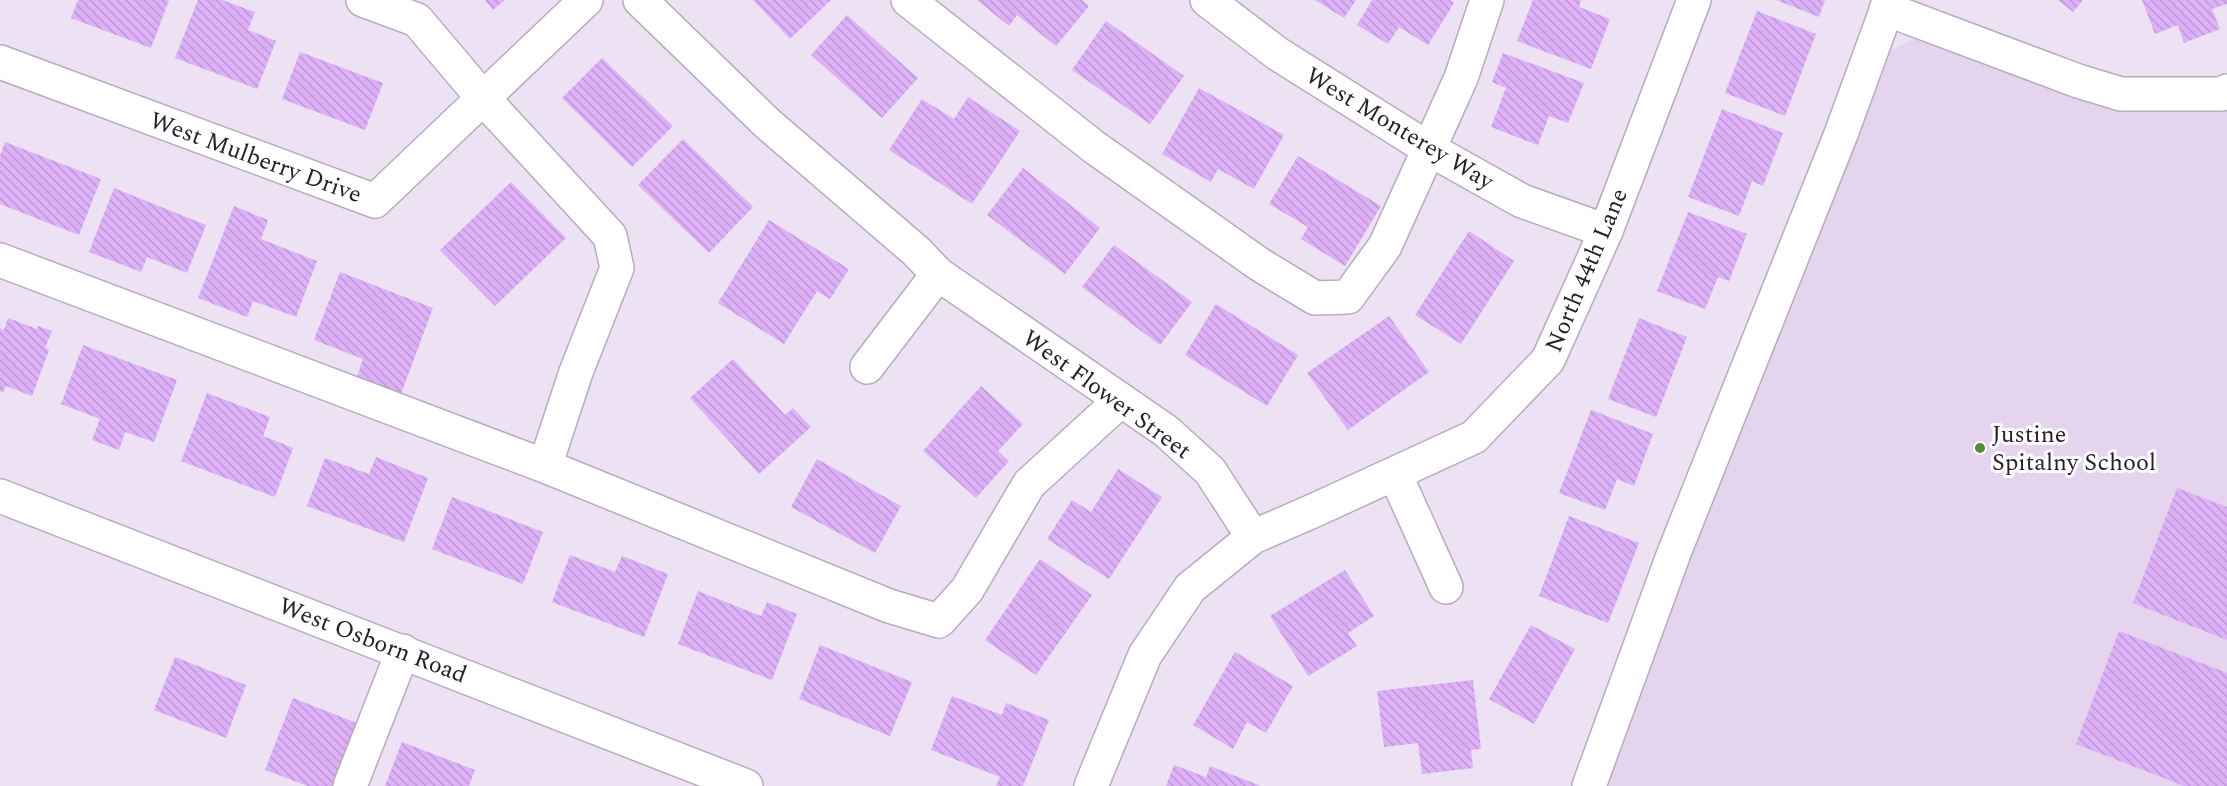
<svg xmlns="http://www.w3.org/2000/svg" width="2227" height="786" viewBox="0 0 2227 786" font-family="Spectral,serif">
<style>
.built{fill:#e4d4ee}
.building{fill:url(#building-back-hatch)}
.lines{fill:none;stroke-linecap:round;stroke-linejoin:round}
.minor-casing{stroke:#b7acbe;stroke-width:36}
.minor{stroke:#fff;stroke-width:33}
.poi-dot{fill:#518e2d;stroke:#fff;stroke-width:2}
.labels{text-anchor:middle;stroke-width:6;stroke-linejoin:round;paint-order:stroke}
.street-label{font-size:24px;fill:#252128;stroke:#fff}
.poi-label{font-size:24px;fill:#252128;stroke:#fff;text-anchor:start}
</style>
<defs>
<pattern id="building-back-hatch" width="6" height="6" patternUnits="userSpaceOnUse" patternTransform="scale(1.5)"><rect width="6" height="6" fill="#ddb0f7"/><path d="M-1 5l2 2M0 0l6 6M5-1l2 2" fill="none" stroke="#be97d4"/></pattern>
</defs>
<rect width="100%" height="100%" fill="#ede1f4"/>
<path class="built" d="M 1919,35 L 2227,99 L 2227,786 L 1602,786 L 1884,55 Z"/>
<g class="building">
<path d="M 78,0 L 169,0 L 151,48 L 71,18 Z"/>
<path d="M 198,0 L 222,0 L 255,12 L 248,30 L 276,41 L 257,89 L 175,58 Z"/>
<path d="M 485,0 L 505,0 L 493,10 Z"/>
<path d="M 753,0 L 831,0 L 790,39 Z"/>
<path d="M 977,0 L 1082,0 L 1089,6 L 1056,46 L 1017,15 L 1009,26 Z"/>
<path d="M 1315,0 L 1356,0 L 1344,18 Z"/>
<path d="M 1372,0 L 1450,0 L 1454,3 L 1428,45 L 1399,27 L 1388,44 L 1357,25 Z"/>
<path d="M 1533,0 L 1581,0 L 1579,7 L 1610,19 L 1591,69 L 1517,41 Z"/>
<path d="M 1776,0 L 1825,0 L 1819,17 Z"/>
<path d="M 2058,0 L 2083,0 L 2073,12 Z"/>
<path d="M 2142,0 L 2227,0 L 2227,4 L 2212,9 L 2220,29 L 2184,43 L 2178,25 L 2155,34 Z"/>
<path d="M 1757,11 L 1816,34 L 1785,116 L 1725,93 Z"/>
<path d="M 847,15 L 918,78 L 882,118 L 811,55 Z"/>
<path d="M 1106,21 L 1184,76 L 1150,124 L 1072,70 Z"/>
<path d="M 300,52 L 383,83 L 365,130 L 282,99 Z"/>
<path d="M 1503,53 L 1584,83 L 1568,123 L 1549,116 L 1538,145 L 1491,127 L 1506,88 L 1492,82 Z"/>
<path d="M 602,58 L 673,126 L 632,167 L 562,98 Z"/>
<path d="M 1199,88 L 1284,135 L 1254,189 L 1218,169 L 1211,182 L 1162,154 Z"/>
<path d="M 968,97 L 1020,131 L 972,204 L 889,150 L 922,99 L 954,119 Z"/>
<path d="M 1722,109 L 1783,133 L 1763,186 L 1752,181 L 1739,216 L 1688,197 Z"/>
<path d="M 683,139 L 753,207 L 709,253 L 638,185 Z"/>
<path d="M 5,142 L 101,179 L 79,235 L 0,204 L 0,156 Z"/>
<path d="M 1298,156 L 1381,206 L 1345,266 L 1301,239 L 1308,227 L 1269,204 Z"/>
<path d="M 1023,168 L 1100,228 L 1065,274 L 987,215 Z"/>
<path d="M 511,182 L 566,238 L 495,306 L 440,250 Z"/>
<path d="M 114,188 L 206,225 L 187,273 L 147,257 L 141,272 L 89,252 Z"/>
<path d="M 234,206 L 268,220 L 261,239 L 317,261 L 296,317 L 253,301 L 247,317 L 198,298 Z"/>
<path d="M 1688,212 L 1747,234 L 1729,281 L 1718,277 L 1705,309 L 1657,291 Z"/>
<path d="M 769,220 L 849,269 L 830,299 L 817,291 L 784,344 L 718,303 Z"/>
<path d="M 1469,231 L 1514,261 L 1461,344 L 1415,315 Z"/>
<path d="M 1114,245 L 1192,302 L 1160,345 L 1082,287 Z"/>
<path d="M 340,272 L 433,308 L 401,394 L 357,377 L 363,359 L 314,340 Z"/>
<path d="M 1216,304 L 1298,355 L 1267,406 L 1185,355 Z"/>
<path d="M 1389,316 L 1429,372 L 1348,430 L 1307,373 Z"/>
<path d="M 8,318 L 37,329 L 38,326 L 52,331 L 45,348 L 49,350 L 32,396 L 6,386 L 3,392 L 0,391 L 0,328 L 4,330 Z"/>
<path d="M 1639,318 L 1687,337 L 1656,417 L 1608,399 Z"/>
<path d="M 83,345 L 177,380 L 154,442 L 125,432 L 119,450 L 92,440 L 100,419 L 61,404 Z"/>
<path d="M 733,359 L 785,415 L 793,408 L 811,427 L 759,474 L 690,398 Z"/>
<path d="M 981,386 L 1023,424 L 998,451 L 1009,461 L 976,498 L 923,451 Z"/>
<path d="M 207,393 L 270,417 L 263,436 L 293,448 L 275,497 L 181,461 Z"/>
<path d="M 1591,410 L 1653,434 L 1634,486 L 1617,479 L 1605,510 L 1559,493 Z"/>
<path d="M 376,457 L 428,478 L 404,542 L 307,506 L 325,458 L 369,474 Z"/>
<path d="M 817,459 L 901,506 L 875,553 L 791,507 Z"/>
<path d="M 1118,469 L 1162,497 L 1109,579 L 1047,539 L 1072,500 L 1091,512 Z"/>
<path d="M 2177,488 L 2227,507 L 2227,640 L 2133,603 Z"/>
<path d="M 452,497 L 543,532 L 523,584 L 432,549 Z"/>
<path d="M 1569,516 L 1639,543 L 1608,623 L 1539,596 Z"/>
<path d="M 570,555 L 615,572 L 622,556 L 668,574 L 644,637 L 552,602 Z"/>
<path d="M 1040,559 L 1092,595 L 1036,675 L 985,640 Z"/>
<path d="M 1345,570 L 1374,616 L 1348,633 L 1357,646 L 1308,676 L 1270,616 Z"/>
<path d="M 698,591 L 761,616 L 767,602 L 797,614 L 772,680 L 678,644 Z"/>
<path d="M 1531,625 L 1575,649 L 1534,724 L 1489,699 Z"/>
<path d="M 2119,631 L 2227,673 L 2227,786 L 2184,786 L 2076,744 Z"/>
<path d="M 820,645 L 912,682 L 890,736 L 799,699 Z"/>
<path d="M 1235,652 L 1293,686 L 1266,733 L 1247,722 L 1233,749 L 1193,725 Z"/>
<path d="M 175,657 L 246,685 L 226,738 L 154,710 Z"/>
<path d="M 1473,680 L 1481,749 L 1471,750 L 1473,768 L 1422,774 L 1418,743 L 1384,747 L 1377,691 Z"/>
<path d="M 952,696 L 1002,715 L 1006,703 L 1049,720 L 1023,786 L 996,786 L 1000,777 L 931,750 Z"/>
<path d="M 293,698 L 359,724 L 335,786 L 308,786 L 265,770 Z"/>
<path d="M 402,742 L 475,770 L 469,786 L 385,786 Z"/>
<path d="M 1174,765 L 1206,777 L 1210,766 L 1261,786 L 1166,786 Z"/>
</g>
<g class="lines">
<g class="minor-casing">
<g id="minor">
<path d="M 363,0 L 417,20 L 482,97 L 610,236 L 617,268 L 576,372 L 545,466"/>
<path d="M 640,0 L 768,124 L 917,252 L 938,274 L 1166,431 L 1210,471 L 1253,537"/>
<path d="M 908,0 L 1094,147 L 1259,264 L 1315,298 L 1348,297 L 1385,246 L 1461,78 L 1487,0"/>
<path d="M 1207,0 L 1278,54 L 1429,149 L 1522,201 L 1606,231"/>
<path d="M 1886,9 L 2078,81 L 2121,94 L 2222,94 L 2227,91"/>
<path d="M 0,62 L 375,201 L 586,0"/>
<path d="M 0,260 L 545,466 L 889,606 L 939,621 L 967,590 L 1029,484 L 1121,400"/>
<path d="M 867,367 L 938,274"/>
<path d="M 1395,474 L 1446,587"/>
<path d="M 0,496 L 746,786"/>
<path d="M 350,786 L 403,651"/>
<path d="M 1091,786 L 1145,655 L 1190,588 L 1253,537 L 1315,510 L 1474,437 L 1548,360 L 1606,231 L 1694,0"/>
<path d="M 1589,786 L 1674,553 L 1841,134 L 1890,0"/>
</g>
</g>
<use href="#minor" class="minor"/>
</g>
<circle class="poi-dot" cx="1980" cy="448" r="6"/>
<g class="labels">
<g class="street-label">
<text transform="translate(1400 128) rotate(31)" y="8">West Monterey Way</text>
<text transform="translate(256 157) rotate(20)" y="8">West Mulberry Drive</text>
<text transform="translate(1586 270) rotate(-67)" y="8">North 44th Lane</text>
<text transform="translate(1107 394) rotate(36)" y="8">West Flower Street</text>
<text transform="translate(373 640) rotate(21)" y="8">West Osborn Road</text>
</g>
<g class="poi-label">
<text x="1992" y="442">Justine<tspan x="1992" dy="28">Spitalny School</tspan></text>
</g>
</g>
</svg>
